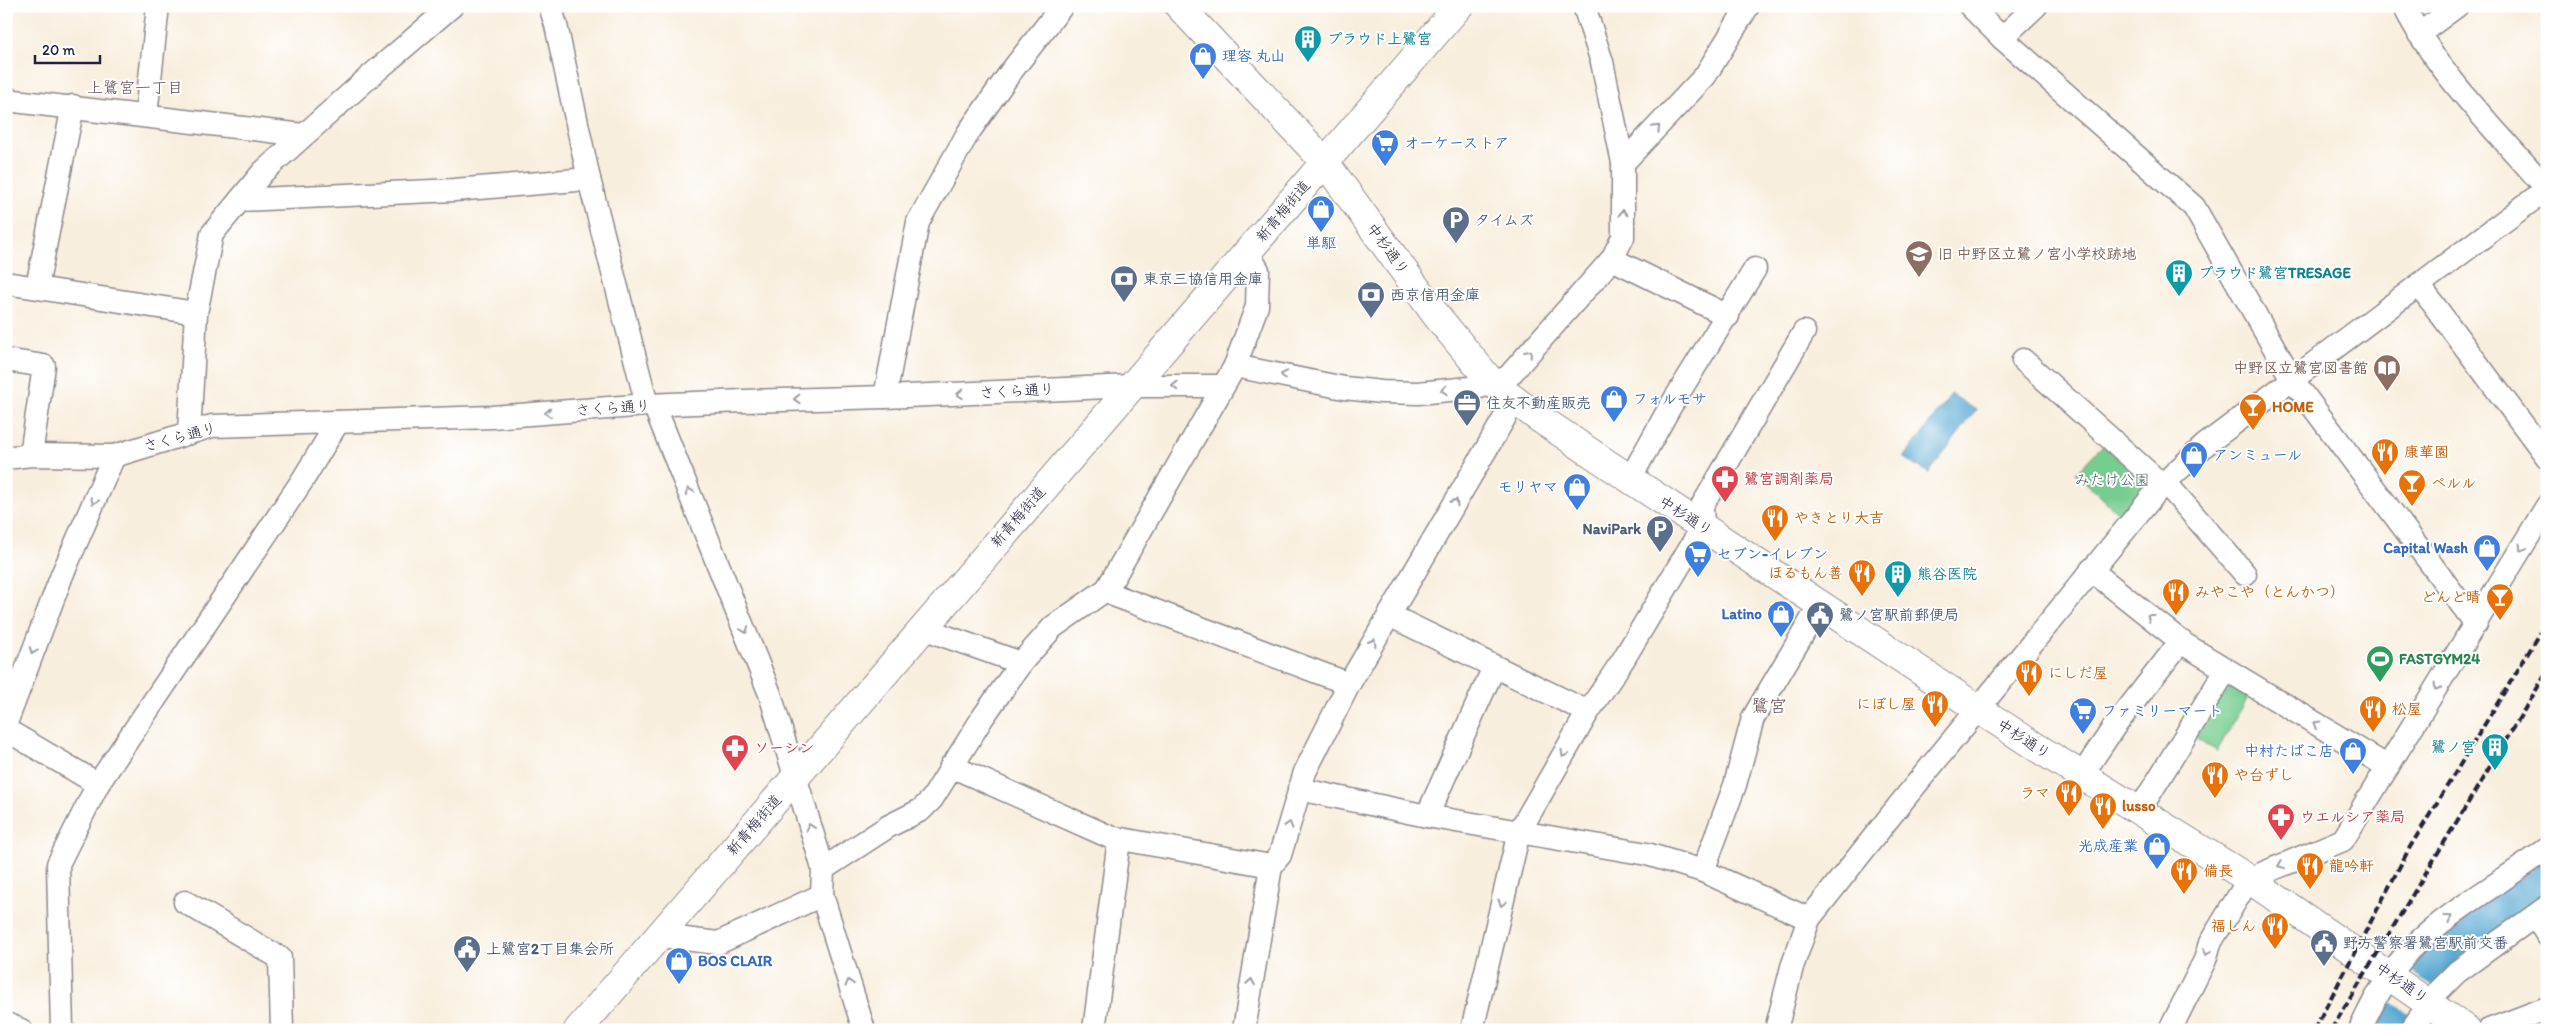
<svg xmlns="http://www.w3.org/2000/svg" width="2553" height="1036" viewBox="0 0 2553 1036" font-family="Itim,'Klee One',sans-serif">
<style>
.green{fill:#77cd90;stroke:#4c7866}
.water{fill:#56a7d1;stroke:#3c6486}
.pier{fill:#f8eedd}
.lines{fill:none;stroke-linecap:round;stroke-linejoin:round}
.street-casing{stroke:#8d888c;stroke-width:25}
.secondary-casing{stroke:#8d888c;stroke-width:30}
.street{stroke:#fff;stroke-width:22}
.secondary{stroke:#fff;stroke-width:28}
.rail{stroke:#22223b;stroke-width:4;stroke-dasharray:8 4;stroke-linecap:butt}
.oneway{stroke:#9c9ca7}
.labels{text-anchor:middle;stroke-width:4;stroke-linejoin:round;paint-order:stroke}
.culture-label{font-size:15px;font-weight:bold;fill:#0d838f;stroke:#fff;text-anchor:start}
.shop-label{font-size:15px;font-weight:bold;fill:#366cbe;stroke:#fff;text-anchor:start}
.street-label{font-size:15px;fill:#22223b;stroke:#fff}
.service-label{font-size:15px;font-weight:bold;fill:#4e5e75;stroke:#fff;text-anchor:start}
.education-label{font-size:15px;font-weight:bold;fill:#785e54;stroke:#fff;text-anchor:start}
.food-label{font-size:15px;font-weight:bold;fill:#c56008;stroke:#fff;text-anchor:start}
.health-label{font-size:15px;font-weight:bold;fill:#be3a42;stroke:#fff;text-anchor:start}
.park-label{font-size:15px;fill:#405e59;stroke:#fff}
.leisure-label{font-size:15px;font-weight:bold;fill:#27864d;stroke:#fff;text-anchor:start}
.neighbourhood-label{font-size:16px;fill:#624c50;stroke:#fff}
.quarter-label{font-size:18px;fill:#624c50;stroke:#fff}
</style>
<rect width="100%" height="100%" fill="#fff"/>
<filter id="ink" filterUnits="userSpaceOnUse"><feTurbulence type="fractalNoise" baseFrequency=".02" numOctaves="2"/><feDisplacementMap in="SourceGraphic" scale="10" xChannelSelector="R" yChannelSelector="G"/><feConvolveMatrix kernelMatrix="1 2 1 2 8 2 1 2 1" color-interpolation-filters="sRGB"/></filter>
<filter id="wash" filterUnits="userSpaceOnUse"><feTurbulence type="fractalNoise" baseFrequency=".0096" numOctaves="4" result="noise"/><feDisplacementMap in="SourceGraphic" scale="20" xChannelSelector="R" yChannelSelector="G"/><feGaussianBlur stdDeviation="1.12" result="paint"/><feColorMatrix in="noise" values="0 0 0 0 0 0 0 0 0 0 0 0 0 0 0 0 0 1.4 0 .05"/><feComposite in="paint" operator="in"/></filter>
<g filter="url(#wash)">
<rect width="100%" height="100%" fill="#f8eedd"/>
<g class="green">
<path d="M 2103,445 L 2149,485 L 2120,515 L 2076,473 Z"/>
<path d="M 2231,683 L 2250,694 L 2217,751 L 2193,737 L 2225,685 Z"/>
</g>
<g class="water">
<path d="M 1951,394 L 1976,410 L 1929,473 L 1904,458 Z"/>
<path d="M 2547,857 L 2547,900 L 2404,1030 L 2366,1030 L 2395,979 L 2439,934 Z"/>
</g>
<path class="pier" d="M 2403,967 L 2436,987 L 2415,1018 L 2381,996 Z"/>
</g>
<g filter="url(#ink)">
<g class="lines">
<g class="street-casing">
<g id="street">
<path d="M 550,6 L 556,25 L 589,179 L 647,405"/>
<path d="M 1970,6 L 2002,38 L 2194,207 L 2292,379 L 2476,624"/>
<path d="M 2404,6 C 2438,75 2497,131 2547,189"/>
<path d="M 2419,34 L 2457,6"/>
<path d="M 2002,38 L 2036,6"/>
<path d="M 6,100 L 303,135"/>
<path d="M 146,115 L 158,6"/>
<path d="M 1623,163 L 1705,76 L 1748,6"/>
<path d="M 240,200 L 454,190 L 589,179"/>
<path d="M 1612,259 L 1728,316"/>
<path d="M 6,283 L 196,313"/>
<path d="M 2419,285 L 2547,457"/>
<path d="M 37,287 L 73,106"/>
<path d="M 6,360 L 44,366 L 31,455"/>
<path d="M 2023,360 L 2162,485 L 2171,489 L 2245,574"/>
<path d="M 1235,366 L 1344,388 L 1382,392 L 1418,393 L 1480,387 L 1508,377 L 1612,259 L 1623,237 L 1623,163 L 1602,62 L 1584,6"/>
<path d="M 885,397 L 918,222 L 968,133 L 1010,73 L 1062,6"/>
<path d="M 654,405 L 770,694 L 819,855 L 823,869 L 822,895 L 864,1030"/>
<path d="M 189,433 L 196,313 L 212,234 L 263,172 L 368,78 L 452,6"/>
<path d="M 6,458 L 31,455 L 114,456 L 212,426 L 492,417 L 647,405 L 743,401 L 885,397 L 1130,386 L 1223,386"/>
<path d="M 1630,479 L 1670,407 L 1755,269"/>
<path d="M 2091,570 L 2184,644 L 2388,767"/>
<path d="M 1107,589 L 1116,596 L 1349,684"/>
<path d="M 1389,615 L 1588,712"/>
<path d="M 922,628 L 1021,663"/>
<path d="M 6,723 L 62,575 L 114,456"/>
<path d="M 6,732 L 15,735 L 98,784"/>
<path d="M 951,766 L 1110,837 L 1271,866"/>
<path d="M 2082,775 L 2114,727 L 2181,641"/>
<path d="M 1299,789 L 1427,816 L 1647,854 L 1703,871 L 1809,919"/>
<path d="M 2139,811 L 2226,670"/>
<path d="M 1427,816 L 1494,667"/>
<path d="M 823,869 L 889,826 L 921,810 L 932,799 L 983,717 L 1021,663 L 1053,627 L 1107,589 L 1235,366 L 1257,306 L 1258,270 L 1248,253"/>
<path d="M 1703,871 L 1735,785 L 1753,718 L 1820,605"/>
<path d="M 185,902 L 280,958 L 282,1030"/>
<path d="M 2535,916 L 2547,935"/>
<path d="M 660,936 L 718,943 L 822,895"/>
<path d="M 6,1024 L 21,1030"/>
<path d="M 62,1030 L 58,864 L 98,784 L 302,481 L 338,422"/>
<path d="M 1094,1030 L 1119,840"/>
<path d="M 1244,1030 L 1271,866 L 1280,855 L 1305,772 L 1349,684 L 1515,400"/>
<path d="M 1472,1030 L 1519,832 L 1588,712 L 1623,660 L 1703,526 L 1702,506 L 1804,332"/>
<path d="M 1776,1030 L 1792,967 L 1809,919 L 1900,804 L 2162,485 L 2205,445 L 2547,189"/>
<path d="M 2170,1030 L 2205,960 L 2210,943 L 2249,879 L 2343,840 L 2547,506"/>
<path d="M 2360,1030 C 2373,1001 2389,972 2411,949 C 2450,910 2502,882 2547,849"/>
<path d="M 2411,1030 L 2439,990 L 2457,972 L 2547,907"/>
<path d="M 2489,1030 L 2547,1008"/>
</g>
</g>
<g class="secondary-casing">
<g id="secondary">
<path d="M 1179,6 L 1324,161 L 1436,315 L 1492,383 L 1536,416 L 1630,479 L 2036,747 L 2249,879 L 2467,1030"/>
<path d="M 578,1030 L 1459,6"/>
</g>
</g>
<use href="#street" class="street"/>
<use href="#secondary" class="secondary"/>
<g class="rail">
<path d="M 2314,1030 L 2410,847 L 2547,622"/>
<path d="M 2331,1030 L 2547,672"/>
</g>
</g>
<defs><path id="oneway-chevron" d="M-2-3.5L2.5 0L-2 3.5" fill="none" stroke-width="1.6" stroke-linecap="round" stroke-linejoin="round" transform="scale(1.25)"/></defs>
<g class="oneway">
<use href="#oneway-chevron" transform="translate(1657 128) rotate(-46)"/>
<use href="#oneway-chevron" transform="translate(1623 213) rotate(-91)"/>
<use href="#oneway-chevron" transform="translate(1529 353) rotate(-48)"/>
<use href="#oneway-chevron" transform="translate(1284 375) rotate(-169)"/>
<use href="#oneway-chevron" transform="translate(1175 386) rotate(-180)"/>
<use href="#oneway-chevron" transform="translate(1444 390) rotate(175)"/>
<use href="#oneway-chevron" transform="translate(960 394) rotate(177)"/>
<use href="#oneway-chevron" transform="translate(797 399) rotate(178)"/>
<use href="#oneway-chevron" transform="translate(548 413) rotate(176)"/>
<use href="#oneway-chevron" transform="translate(689 491) rotate(-112)"/>
<use href="#oneway-chevron" transform="translate(94 501) rotate(113)"/>
<use href="#oneway-chevron" transform="translate(1455 502) rotate(-60)"/>
<use href="#oneway-chevron" transform="translate(2522 548) rotate(121)"/>
<use href="#oneway-chevron" transform="translate(2150 617) rotate(-142)"/>
<use href="#oneway-chevron" transform="translate(745 630) rotate(69)"/>
<use href="#oneway-chevron" transform="translate(1373 642) rotate(-60)"/>
<use href="#oneway-chevron" transform="translate(33 651) rotate(111)"/>
<use href="#oneway-chevron" transform="translate(2437 687) rotate(122)"/>
<use href="#oneway-chevron" transform="translate(2316 724) rotate(-149)"/>
<use href="#oneway-chevron" transform="translate(1564 754) rotate(120)"/>
<use href="#oneway-chevron" transform="translate(1289 825) rotate(-73)"/>
<use href="#oneway-chevron" transform="translate(810 827) rotate(-109)"/>
<use href="#oneway-chevron" transform="translate(2281 865) rotate(158)"/>
<use href="#oneway-chevron" transform="translate(1502 903) rotate(104)"/>
<use href="#oneway-chevron" transform="translate(2449 918) rotate(-36)"/>
<use href="#oneway-chevron" transform="translate(2207 952) rotate(108)"/>
<use href="#oneway-chevron" transform="translate(1251 982) rotate(-81)"/>
<use href="#oneway-chevron" transform="translate(849 983) rotate(-107)"/>
</g>
</g>
<defs>
<g id="building-pin" transform="scale(1.4375)"><path d="M0 17L-7.5 6A9.5 9.5 0 1 1 7.5 6Z" fill="#0f9aa8" stroke="#fff"/><path d="M-4-6H4V6H1V3H-1V6H-4ZM-2.5-4.3h1.7v1.8h-1.7ZM.8-4.3h1.7v1.8H.8ZM-2.5-1h1.7V.8h-1.7ZM.8-1h1.7V.8H.8Z" fill="#fff"/></g>
<g id="shop-pin" transform="scale(1.4375)"><path d="M0 17L-7.5 6A9.5 9.5 0 1 1 7.5 6Z" fill="#3f7fe0" stroke="#fff"/><path d="M-5-2.5h2.3a2.7 3.5 0 0 1 5.4 0H5L5.5 6h-11ZM-1.5-2.5h3a1.5 2.3 0 0 0-3 0Z" fill="#fff"/></g>
<g id="supermarket-pin" transform="scale(1.4375)"><path d="M0 17L-7.5 6A9.5 9.5 0 1 1 7.5 6Z" fill="#3f7fe0" stroke="#fff"/><path d="M-6-5.5h2.5l.6 2H6L4.5 2H-2.5L-4.4-4H-6ZM-1.5 3.2a1.3 1.3 0 1 0 .1 0ZM3 3.2a1.3 1.3 0 1 0 .1 0Z" fill="#fff"/></g>
<g id="parking-pin" transform="scale(1.4375)"><path d="M0 17L-7.5 6A9.5 9.5 0 1 1 7.5 6Z" fill="#5c6f8a" stroke="#fff"/><path d="M-3.5-5.5H1a3.5 3.5 0 0 1 0 7H-1V5.5H-3.5ZM-1-3.4V-.6H.8a1.4 1.4 0 0 0 0-2.8Z" fill="#fff"/></g>
<g id="school-pin" transform="scale(1.4375)"><path d="M0 17L-7.5 6A9.5 9.5 0 1 1 7.5 6Z" fill="#8d6e63" stroke="#fff"/><path d="M0-5L7-2L0 1L-7-2ZM-4 1L0 2.5L4 1V4Q0 6-4 4Z" fill="#fff"/></g>
<g id="bank-pin" transform="scale(1.4375)"><path d="M0 17L-7.5 6A9.5 9.5 0 1 1 7.5 6Z" fill="#5c6f8a" stroke="#fff"/><path d="M-6-4H6V4H-6ZM0-2.3a2.3 2.3 0 1 0 0 4.6a2.3 2.3 0 1 0 0-4.6Z" fill="#fff"/></g>
<g id="library-pin" transform="scale(1.4375)"><path d="M0 17L-7.5 6A9.5 9.5 0 1 1 7.5 6Z" fill="#8d6e63" stroke="#fff"/><path d="M-6-4Q-3-5.5-.7-3.5V5Q-3 3-6 4ZM6-4Q3-5.5 .7-3.5V5Q3 3 6 4Z" fill="#fff"/></g>
<g id="office-pin" transform="scale(1.4375)"><path d="M0 17L-7.5 6A9.5 9.5 0 1 1 7.5 6Z" fill="#5c6f8a" stroke="#fff"/><path d="M-6-3h4V-5.5h4V-3h4V5H-6ZM-1-4.5V-3h2v-1.5ZM-6 0V1H6V0Z" fill="#fff"/></g>
<g id="bar-pin" transform="scale(1.4375)"><path d="M0 17L-7.5 6A9.5 9.5 0 1 1 7.5 6Z" fill="#e8710a" stroke="#fff"/><path d="M-6-5H6L.8 .8V4.5H3.5V6h-7V4.5H-.8V.8Z" fill="#fff"/></g>
<g id="restaurant-pin" transform="scale(1.4375)"><path d="M0 17L-7.5 6A9.5 9.5 0 1 1 7.5 6Z" fill="#e8710a" stroke="#fff"/><path d="M-5-6h1v4h1v-4h1v4h1v-4h1v5L-1.5 .5V6h-2V.5L-5-1ZM5-6V6H3V1.5H1.5Q1.5-4 5-6Z" fill="#fff"/></g>
<g id="pharmacy-pin" transform="scale(1.4375)"><path d="M0 17L-7.5 6A9.5 9.5 0 1 1 7.5 6Z" fill="#e0444e" stroke="#fff"/><path d="M-2-6h4v4h4v4h-4v4h-4v-4h-4v-4h4Z" fill="#fff"/></g>
<g id="civic-pin" transform="scale(1.4375)"><path d="M0 17L-7.5 6A9.5 9.5 0 1 1 7.5 6Z" fill="#5c6f8a" stroke="#fff"/><path d="M-.6-6.5H3V-4.5H.6V-3L4-1V1h2V6H-6V1h2V-1L-.6-3ZM-1.2 2.5V6h2.4V2.5Z" fill="#fff"/></g>
<g id="stadium-pin" transform="scale(1.4375)"><path d="M0 17L-7.5 6A9.5 9.5 0 1 1 7.5 6Z" fill="#2e9e5b" stroke="#fff"/><path d="M0-5a6.5 5 0 1 0 0 10a6.5 5 0 1 0 0-10ZM-3.5-1.8h7v3.6h-7Z" fill="#fff"/></g>
</defs>
<g fill-rule="evenodd">
<use href="#building-pin" x="1308" y="39"/>
<use href="#shop-pin" x="1203" y="56"/>
<use href="#supermarket-pin" x="1385" y="143"/>
<use href="#shop-pin" x="1321" y="209"/>
<use href="#parking-pin" x="1456" y="220"/>
<use href="#school-pin" x="1919" y="254"/>
<use href="#building-pin" x="2179" y="273"/>
<use href="#bank-pin" x="1124" y="279"/>
<use href="#bank-pin" x="1371" y="295"/>
<use href="#library-pin" x="2387" y="368"/>
<use href="#shop-pin" x="1614" y="399"/>
<use href="#office-pin" x="1467" y="403"/>
<use href="#bar-pin" x="2253" y="407"/>
<use href="#restaurant-pin" x="2385" y="452"/>
<use href="#shop-pin" x="2194" y="455"/>
<use href="#pharmacy-pin" x="1725" y="479"/>
<use href="#bar-pin" x="2412" y="483"/>
<use href="#shop-pin" x="1577" y="487"/>
<use href="#restaurant-pin" x="1775" y="518"/>
<use href="#parking-pin" x="1660" y="529"/>
<use href="#shop-pin" x="2487" y="548"/>
<use href="#supermarket-pin" x="1698" y="554"/>
<use href="#restaurant-pin" x="1862" y="573"/>
<use href="#building-pin" x="1898" y="574"/>
<use href="#restaurant-pin" x="2176" y="592"/>
<use href="#bar-pin" x="2500" y="597"/>
<use href="#shop-pin" x="1781" y="614"/>
<use href="#civic-pin" x="1820" y="615"/>
<use href="#stadium-pin" x="2380" y="659"/>
<use href="#restaurant-pin" x="2029" y="673"/>
<use href="#restaurant-pin" x="1935" y="704"/>
<use href="#restaurant-pin" x="2373" y="709"/>
<use href="#supermarket-pin" x="2083" y="711"/>
<use href="#building-pin" x="2495" y="747"/>
<use href="#pharmacy-pin" x="735" y="748"/>
<use href="#shop-pin" x="2353" y="751"/>
<use href="#restaurant-pin" x="2215" y="775"/>
<use href="#restaurant-pin" x="2069" y="793"/>
<use href="#restaurant-pin" x="2103" y="806"/>
<use href="#pharmacy-pin" x="2281" y="817"/>
<use href="#shop-pin" x="2157" y="846"/>
<use href="#restaurant-pin" x="2310" y="866"/>
<use href="#restaurant-pin" x="2184" y="871"/>
<use href="#restaurant-pin" x="2275" y="926"/>
<use href="#civic-pin" x="2324" y="943"/>
<use href="#civic-pin" x="467" y="949"/>
<use href="#shop-pin" x="679" y="961"/>
</g>
<g class="labels">
<g class="culture-label">
<text x="1327" y="44">プラウド上鷺宮</text>
<text x="2198" y="278">プラウド鷺宮TRESAGE</text>
<text x="1917" y="579">熊谷医院</text>
<text x="2476" y="752" text-anchor="end">鷺ノ宮</text>
</g>
<g class="shop-label">
<text x="1222" y="61">理容 丸山</text>
<text x="1404" y="148">オーケーストア</text>
<text x="1321" y="248" text-anchor="middle">単駆</text>
<text x="1633" y="404">フォルモサ</text>
<text x="2213" y="460">アンミュール</text>
<text x="1558" y="492" text-anchor="end">モリヤマ</text>
<text x="2468" y="553" text-anchor="end">Capital Wash</text>
<text x="1717" y="559">セブン-イレブン</text>
<text x="1762" y="619" text-anchor="end">Latino</text>
<text x="2102" y="716">ファミリーマート</text>
<text x="2334" y="756" text-anchor="end">中村たばこ店</text>
<text x="2138" y="851" text-anchor="end">光成産業</text>
<text x="698" y="966">BOS CLAIR</text>
</g>
<g class="street-label">
<text transform="translate(1283 211) rotate(-50)" y="5">新青梅街道</text>
<text transform="translate(1388 249) rotate(54)" y="5">中杉通り</text>
<text transform="translate(1017 391) rotate(-3)" y="5">さくら通り</text>
<text transform="translate(613 408) rotate(-4)" y="5">さくら通り</text>
<text transform="translate(180 437) rotate(-15)" y="5">さくら通り</text>
<text transform="translate(1686 516) rotate(33)" y="5">中杉通り</text>
<text transform="translate(1018 517) rotate(-49)" y="5">新青梅街道</text>
<text transform="translate(2024 739) rotate(33)" y="5">中杉通り</text>
<text transform="translate(754 825) rotate(-49)" y="5">新青梅街道</text>
<text transform="translate(2402 983) rotate(35)" y="5">中杉通り</text>
</g>
<g class="service-label">
<text x="1475" y="225">タイムズ</text>
<text x="1143" y="284">東京三協信用金庫</text>
<text x="1390" y="300">西京信用金庫</text>
<text x="1486" y="408">住友不動産販売</text>
<text x="1641" y="534" text-anchor="end">NaviPark</text>
<text x="1839" y="620">鷺ノ宮駅前郵便局</text>
<text x="2343" y="948">野方警察署鷺宮駅前交番</text>
<text x="486" y="954">上鷺宮2丁目集会所</text>
</g>
<g class="education-label">
<text x="1938" y="259">旧 中野区立鷺ノ宮小学校跡地</text>
<text x="2368" y="373" text-anchor="end">中野区立鷺宮図書館</text>
</g>
<g class="food-label">
<text x="2272" y="412">HOME</text>
<text x="2404" y="457">康華園</text>
<text x="2431" y="488">ペルル</text>
<text x="1794" y="523">やきとり大吉</text>
<text x="1843" y="578" text-anchor="end">ほるもん善</text>
<text x="2195" y="597">みやこや（とんかつ）</text>
<text x="2481" y="602" text-anchor="end">どんど晴</text>
<text x="2048" y="678">にしだ屋</text>
<text x="1916" y="709" text-anchor="end">にぼし屋</text>
<text x="2392" y="714">松屋</text>
<text x="2234" y="780">や台ずし</text>
<text x="2050" y="798" text-anchor="end">ラマ</text>
<text x="2122" y="811">lusso</text>
<text x="2329" y="871">龍吟軒</text>
<text x="2203" y="876">備長</text>
<text x="2256" y="931" text-anchor="end">福しん</text>
</g>
<g class="health-label">
<text x="1744" y="484">鷺宮調剤薬局</text>
<text x="754" y="753">ソーシン</text>
<text x="2300" y="822">ウエルシア薬局</text>
</g>
<g class="park-label">
<text x="2112" y="485">みたけ公園</text>
</g>
<g class="leisure-label">
<text x="2399" y="664">FASTGYM24</text>
</g>
<g class="neighbourhood-label">
<text x="135" y="93">上鷺宮一丁目</text>
</g>
<g class="quarter-label">
<text x="1769" y="712">鷺宮</text>
</g>
</g>
<rect width="2553" height="1036" fill="none" stroke="#fff" stroke-width="25"/>
<path d="M35 55v8h65v-8" fill="none" stroke="#22223b" stroke-width="2.5"/>
<text x="42" y="55" font-size="15" fill="#22223b" stroke="#ffffff" stroke-width="4" paint-order="stroke">20 m</text>
</svg>
